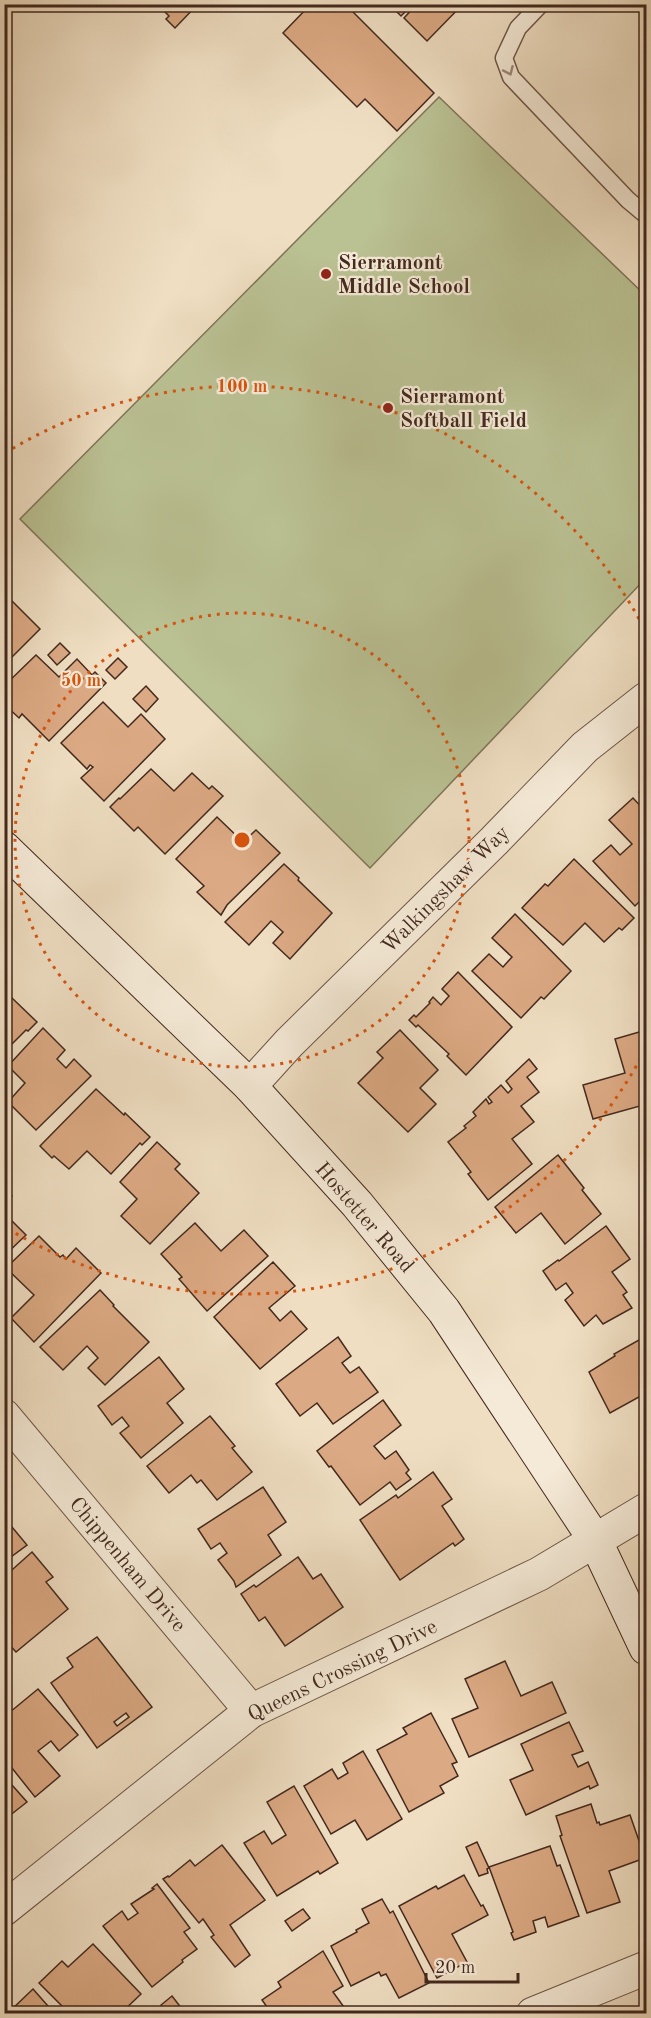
<svg xmlns="http://www.w3.org/2000/svg" width="651" height="2018" viewBox="0 0 651 2018" font-family="'Old Standard TT',serif">
<style>
.green{fill:#bac193;stroke:#7e7558;stroke-width:1.5}
.building{fill:#dba983;stroke:#43291e;stroke-width:1.5;fill-rule:evenodd}
.lines{fill:none;stroke-linecap:round;stroke-linejoin:round}
.lane-casing{stroke:#6e5647;stroke-width:19}
.street-casing{stroke:#6e5647;stroke-width:35}
.secondary-casing{stroke:#43291e;stroke-width:35}
.lane{stroke:#f5ead7;stroke-width:16}
.street{stroke:#f5ead7;stroke-width:33}
.secondary{stroke:#f5ead7;stroke-width:33}
.oneway{stroke:#9c8a7a}
.ring{fill:none;stroke:#d8540e;stroke-width:3;stroke-dasharray:3 6}
.poi-dot{fill:#8f2418;stroke:#f5ead7;stroke-width:2}
.labels{text-anchor:middle;stroke-width:4.5;stroke-linejoin:round;paint-order:stroke}
.poi-label{font-size:21px;font-weight:bold;fill:#43291e;stroke:#f5ead7;text-anchor:start}
.street-label{font-size:21px;fill:#43291e;stroke:#f5ead7}
.centre{fill:#d8540e;stroke:#f5ead7;stroke-width:3}
.ring-label{font-size:18px;text-anchor:middle;font-weight:bold;fill:#d8540e;stroke:#f5ead7;stroke-width:4.5;stroke-linejoin:round;paint-order:stroke}
</style>
<rect width="100%" height="100%" fill="#efdec2"/>
<filter id="stains"><feTurbulence type="fractalNoise" baseFrequency=".00333" numOctaves="4"/><feColorMatrix values="0 0 0 0 .2 0 0 0 0 .09 0 0 0 0 .02 0 0 0 .5 -.17"/></filter>
<radialGradient id="worn" r=".72"><stop offset=".6" stop-color="#630" stop-opacity="0"/><stop offset="1" stop-color="#630" stop-opacity=".3"/></radialGradient>
<path class="green" d="M 439,97 L 646,296 L 646,578 L 370,868 L 20,519 Z"/>
<g class="building">
<path d="M 157,4 L 198,4 L 175,28 L 166,19 L 169,16 Z"/>
<path d="M 311,4 L 345,4 L 434,93 L 397,131 L 365,99 L 357,107 L 283,33 Z"/>
<path d="M 389,4 L 413,4 L 401,16 Z"/>
<path d="M 417,4 L 463,4 L 427,41 L 404,18 Z"/>
<path d="M 12,601 L 40,629 L 4,665 L 4,608 Z"/>
<path d="M 60,643 L 70,653 L 57,665 L 48,655 Z"/>
<path d="M 36,655 L 59,677 L 77,659 L 92,675 L 95,672 L 106,683 L 49,741 L 22,714 L 19,718 L 4,704 L 4,686 Z"/>
<path d="M 118,658 L 127,667 L 115,679 L 106,670 Z"/>
<path d="M 146,686 L 158,699 L 146,712 L 133,699 Z"/>
<path d="M 103,702 L 128,727 L 141,714 L 165,739 L 104,801 L 81,778 L 93,767 L 90,765 L 87,769 L 61,743 Z"/>
<path d="M 151,769 L 174,791 L 192,773 L 209,789 L 212,786 L 223,796 L 165,854 L 138,827 L 134,831 L 110,807 L 119,798 L 120,799 Z"/>
<path d="M 646,785 L 646,798 L 644,799 L 639,792 Z"/>
<path d="M 633,798 L 646,812 L 646,895 L 635,906 L 593,861 L 611,845 L 620,855 L 632,844 L 609,820 Z"/>
<path d="M 217,817 L 243,842 L 256,830 L 280,853 L 227,905 L 221,915 L 197,892 L 204,886 L 176,859 Z"/>
<path d="M 574,859 L 634,918 L 622,930 L 619,928 L 604,942 L 585,923 L 563,945 L 522,908 L 545,884 L 548,886 Z"/>
<path d="M 284,864 L 299,878 L 298,880 L 332,913 L 290,959 L 273,943 L 283,932 L 271,921 L 249,945 L 225,922 Z"/>
<path d="M 515,914 L 571,971 L 544,999 L 541,997 L 521,1018 L 472,971 L 489,954 L 503,967 L 512,957 L 492,938 Z"/>
<path d="M 458,972 L 512,1027 L 466,1075 L 447,1056 L 449,1054 L 418,1025 L 416,1027 L 409,1020 L 414,1015 L 416,1017 L 430,1003 L 429,1002 L 433,997 L 441,1005 L 449,996 L 442,989 Z"/>
<path d="M 4,997 L 9,1001 L 12,998 L 37,1022 L 28,1031 L 26,1030 L 4,1052 Z"/>
<path d="M 43,1028 L 65,1050 L 57,1059 L 66,1068 L 74,1059 L 91,1076 L 36,1130 L 8,1102 L 25,1083 L 8,1066 Z"/>
<path d="M 400,1030 L 438,1070 L 420,1088 L 436,1104 L 408,1132 L 358,1083 L 383,1058 L 377,1052 Z"/>
<path d="M 646,1030 L 646,1101 L 640,1103 L 640,1106 L 593,1119 L 583,1085 L 625,1073 L 615,1039 Z"/>
<path d="M 529,1059 L 537,1069 L 527,1077 L 539,1092 L 521,1106 L 534,1122 L 512,1139 L 532,1164 L 488,1200 L 468,1174 L 471,1172 L 448,1142 L 466,1128 L 464,1126 L 476,1116 L 473,1112 L 486,1099 L 489,1104 L 492,1102 L 488,1097 L 501,1085 L 508,1093 L 512,1089 L 506,1081 Z"/>
<path d="M 96,1089 L 124,1115 L 125,1113 L 150,1137 L 142,1145 L 140,1143 L 111,1174 L 87,1151 L 69,1169 L 54,1156 L 52,1158 L 40,1146 Z"/>
<path d="M 157,1142 L 180,1164 L 175,1169 L 199,1193 L 150,1244 L 121,1216 L 137,1199 L 120,1182 Z"/>
<path d="M 558,1155 L 584,1188 L 582,1190 L 601,1214 L 565,1244 L 541,1213 L 516,1233 L 495,1207 Z"/>
<path d="M 4,1189 L 12,1196 L 4,1204 Z"/>
<path d="M 4,1213 L 26,1235 L 4,1256 Z"/>
<path d="M 195,1223 L 221,1251 L 244,1230 L 268,1256 L 207,1311 L 179,1279 L 182,1277 L 161,1254 Z"/>
<path d="M 606,1226 L 630,1259 L 612,1272 L 627,1292 L 623,1295 L 632,1308 L 603,1324 L 596,1315 L 584,1326 L 565,1300 L 573,1293 L 566,1283 L 556,1290 L 543,1271 L 558,1260 L 559,1261 Z"/>
<path d="M 39,1236 L 60,1257 L 63,1255 L 66,1259 L 76,1248 L 101,1273 L 34,1342 L 11,1318 L 34,1295 L 6,1268 Z"/>
<path d="M 273,1262 L 295,1286 L 269,1308 L 280,1321 L 291,1311 L 307,1329 L 260,1369 L 214,1317 Z"/>
<path d="M 100,1290 L 114,1305 L 113,1306 L 149,1342 L 105,1385 L 88,1368 L 98,1358 L 87,1346 L 63,1370 L 40,1347 Z"/>
<path d="M 646,1336 L 646,1396 L 646,1393 L 610,1413 L 589,1372 L 615,1356 L 614,1354 Z"/>
<path d="M 338,1337 L 351,1356 L 342,1363 L 350,1373 L 359,1367 L 378,1392 L 333,1424 L 317,1403 L 300,1416 L 276,1384 Z"/>
<path d="M 159,1357 L 184,1389 L 167,1403 L 183,1423 L 141,1458 L 120,1433 L 129,1426 L 122,1417 L 112,1425 L 98,1406 Z"/>
<path d="M 383,1400 L 401,1425 L 374,1446 L 385,1459 L 396,1451 L 409,1470 L 406,1473 L 411,1479 L 396,1490 L 390,1482 L 360,1505 L 331,1466 L 329,1467 L 317,1451 Z"/>
<path d="M 210,1416 L 235,1446 L 232,1448 L 252,1472 L 217,1500 L 201,1480 L 197,1483 L 191,1475 L 169,1493 L 147,1466 Z"/>
<path d="M 433,1472 L 452,1499 L 442,1506 L 464,1539 L 455,1546 L 453,1543 L 400,1580 L 360,1520 L 396,1495 L 398,1498 Z"/>
<path d="M 263,1487 L 286,1522 L 268,1535 L 281,1555 L 236,1587 L 234,1581 L 218,1560 L 227,1553 L 220,1543 L 211,1549 L 198,1529 Z"/>
<path d="M 7,1521 L 27,1545 L 4,1562 L 4,1522 Z"/>
<path d="M 32,1552 L 53,1577 L 46,1582 L 68,1609 L 16,1652 L 4,1639 L 4,1577 Z"/>
<path d="M 298,1557 L 313,1579 L 321,1574 L 343,1607 L 285,1646 L 265,1617 L 259,1621 L 241,1594 L 254,1585 L 256,1587 Z"/>
<path d="M 97,1637 L 152,1707 L 97,1748 L 51,1683 L 73,1667 L 67,1658 ZM 126,1713 L 129,1717 L 117,1726 L 114,1722 Z"/>
<path d="M 505,1661 L 521,1696 L 552,1682 L 566,1713 L 469,1757 L 452,1719 L 478,1708 L 465,1679 Z"/>
<path d="M 38,1689 L 78,1735 L 59,1751 L 51,1741 L 38,1751 L 60,1776 L 35,1797 L 4,1758 L 4,1717 Z"/>
<path d="M 431,1713 L 457,1762 L 452,1764 L 458,1776 L 440,1786 L 444,1793 L 409,1812 L 377,1750 L 407,1734 L 403,1728 Z"/>
<path d="M 569,1722 L 583,1751 L 572,1755 L 578,1767 L 588,1762 L 598,1785 L 590,1789 L 589,1786 L 526,1815 L 510,1780 L 533,1770 L 521,1744 Z"/>
<path d="M 363,1751 L 402,1819 L 367,1840 L 355,1820 L 331,1834 L 304,1786 L 332,1769 L 338,1779 L 348,1773 L 343,1763 Z"/>
<path d="M 4,1776 L 27,1802 L 4,1820 Z"/>
<path d="M 294,1786 L 338,1863 L 320,1874 L 318,1871 L 277,1896 L 244,1843 L 264,1831 L 272,1844 L 286,1835 L 267,1802 Z"/>
<path d="M 591,1804 L 597,1823 L 599,1822 L 600,1825 L 630,1815 L 645,1858 L 609,1871 L 620,1902 L 587,1913 L 560,1836 L 562,1835 L 556,1816 Z"/>
<path d="M 477,1842 L 489,1868 L 487,1869 L 488,1873 L 479,1876 L 466,1847 Z"/>
<path d="M 222,1845 L 265,1900 L 230,1925 L 250,1955 L 235,1967 L 211,1937 L 214,1935 L 203,1919 L 199,1923 L 163,1879 L 168,1876 L 169,1877 L 190,1860 L 195,1866 Z"/>
<path d="M 550,1846 L 557,1866 L 560,1865 L 579,1916 L 548,1927 L 545,1917 L 533,1921 L 536,1932 L 514,1940 L 511,1933 L 513,1932 L 489,1867 Z"/>
<path d="M 464,1875 L 481,1906 L 483,1905 L 488,1915 L 452,1934 L 467,1962 L 437,1978 L 399,1906 L 436,1886 L 438,1889 Z"/>
<path d="M 157,1884 L 190,1928 L 184,1932 L 197,1949 L 182,1960 L 183,1962 L 152,1987 L 103,1926 L 122,1911 L 128,1920 L 138,1913 L 131,1904 L 154,1889 L 152,1888 Z"/>
<path d="M 382,1899 L 390,1913 L 393,1911 L 429,1983 L 399,1998 L 386,1974 L 381,1976 L 379,1972 L 351,1986 L 331,1946 L 357,1932 L 356,1930 L 369,1923 L 362,1909 Z"/>
<path d="M 303,1909 L 310,1918 L 292,1931 L 285,1921 Z"/>
<path d="M 93,1944 L 141,1994 L 120,2014 L 70,2014 L 39,1983 L 62,1961 L 68,1967 Z"/>
<path d="M 323,1951 L 343,1986 L 333,1992 L 349,2014 L 272,2014 L 262,2000 L 281,1987 L 278,1982 Z"/>
<path d="M 33,1989 L 55,2014 L 11,2014 L 9,2012 Z"/>
<path d="M 172,1996 L 182,2009 L 176,2014 L 168,2014 L 161,2005 Z"/>
</g>
<g class="lines">
<g class="lane-casing">
<path id="lane" d="M 541,4 L 518,28 L 504,58 L 511,77 L 628,200 L 646,215"/>
</g>
<g class="street-casing">
<g id="street">
<path d="M 250,1086 L 289,1043 L 494,841 L 585,747 L 646,699"/>
<path d="M 4,1416 L 251,1711"/>
<path d="M 4,1909 L 251,1711 L 539,1574 L 646,1510"/>
<path d="M 533,2014 L 646,1968"/>
</g>
</g>
<g class="secondary-casing">
<path id="secondary" d="M 4,848 L 250,1086 L 357,1204 L 444,1311 L 595,1540 L 646,1648"/>
</g>
<use href="#lane" class="lane"/>
<use href="#street" class="street"/>
<use href="#secondary" class="secondary"/>
</g>
<defs><path id="oneway-chevron" d="M-2-3.5L2.5 0L-2 3.5" fill="none" stroke-width="1.6" stroke-linecap="round" stroke-linejoin="round" transform="scale(1.5)"/></defs>
<use class="oneway" href="#oneway-chevron" transform="translate(509 71) rotate(66)"/>
<g class="ring">
<circle cx="242" cy="840" r="227"/>
<path d="M645 1050A454 454 0 0 1 5 1227M5 453A454 454 0 0 1 645 630"/>
</g>
<g class="poi-dot">
<circle cx="326" cy="274" r="6"/>
<circle cx="388" cy="408" r="6"/>
</g>
<g class="labels">
<g class="poi-label">
<text x="338" y="269">Sierramont<tspan x="338" dy="24">Middle School</tspan></text>
<text x="400" y="403">Sierramont<tspan x="400" dy="24">Softball Field</tspan></text>
</g>
<g class="street-label">
<text transform="translate(445 889) rotate(-45)" y="7">Walkingshaw Way</text>
<text transform="translate(365 1217) rotate(49)" y="7">Hostetter Road</text>
<text transform="translate(128 1564) rotate(50)" y="7">Chippenham Drive</text>
<text transform="translate(342 1670) rotate(-26)" y="7">Queens Crossing Drive</text>
</g>
</g>
<circle cx="242" cy="840" r="9" class="centre"/>
<g class="ring-label">
<text x="242" y="392">100 m</text>
<text x="81" y="686">50 m</text>
</g>
<rect width="651" height="2018" fill="none" stroke="#efdec2" stroke-width="24"/>
<rect x="6" y="6" width="639" height="2006" fill="none" stroke="#43291e" stroke-width="3"/>
<rect x="12" y="12" width="627" height="1994" fill="none" stroke="#43291e" stroke-width="1.5"/>
<path d="M426 1973v9h92v-9" fill="none" stroke="#43291e" stroke-width="3"/>
<text x="435" y="1973" font-size="18" fill="#43291e" stroke="#f5ead7" stroke-width="4.5" paint-order="stroke">20 m</text>
<rect width="100%" height="100%" filter="url(#stains)"/>
<rect width="100%" height="100%" fill="url(#worn)"/>
</svg>
